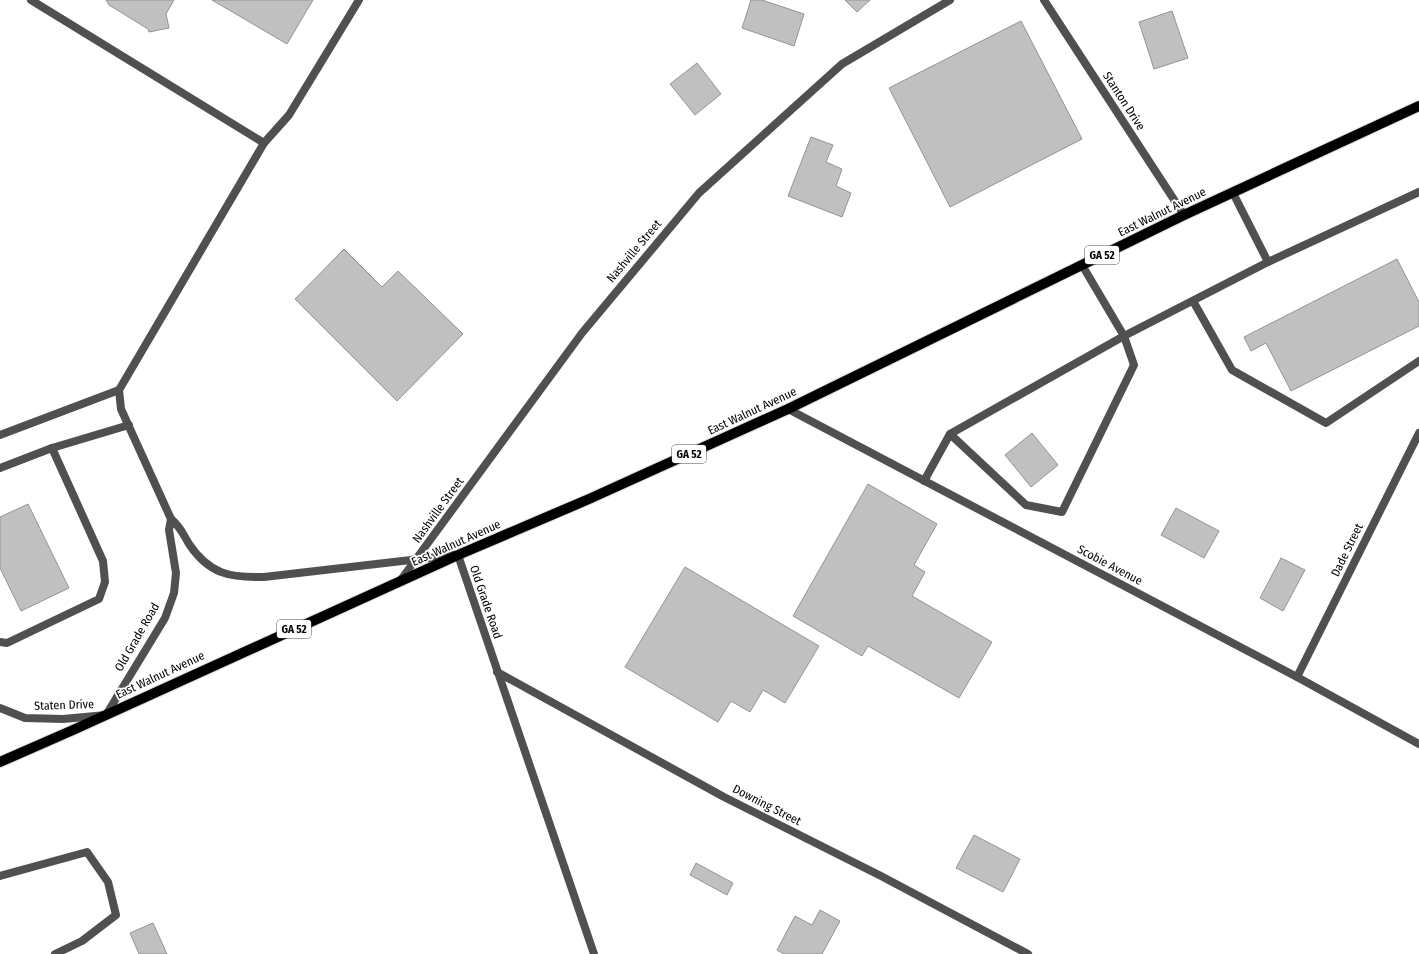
<svg xmlns="http://www.w3.org/2000/svg" width="1419" height="954" viewBox="0 0 1419 954" font-family="'Fira Sans Condensed',sans-serif">
<style>
.building{fill:#c0c0c0;stroke:#949494}
.lines{fill:none;stroke-linecap:round;stroke-linejoin:round}
.primary-casing{stroke:#dbdbdb;stroke-width:12}
.service{stroke:#505050;stroke-width:8}
.minor{stroke:#505050;stroke-width:8}
.primary{stroke:#000;stroke-width:10}
.labels{text-anchor:middle;stroke-width:3.5;stroke-linejoin:round;paint-order:stroke}
.shield{fill:#fff;stroke:#4c4c4c;stroke-width:1}
.shield-label{font-size:11px;font-weight:bold;fill:#000}
.street-label{font-size:12px;fill:#000;stroke:#fff}
</style>
<rect width="100%" height="100%" fill="#fff"/>
<g class="building">
<path d="M 106,0 L 174,0 L 166,14 L 169,28 L 149,32 L 148,29 L 109,5 Z"/>
<path d="M 212,0 L 313,0 L 287,44 Z"/>
<path d="M 751,0 L 762,0 L 804,14 L 794,46 L 742,28 Z"/>
<path d="M 845,0 L 870,0 L 857,12 Z"/>
<path d="M 1172,11 L 1188,58 L 1154,69 L 1139,22 Z"/>
<path d="M 1021,21 L 1082,139 L 950,207 L 889,88 Z"/>
<path d="M 697,63 L 721,94 L 695,115 L 670,84 Z"/>
<path d="M 811,137 L 833,145 L 826,162 L 842,169 L 836,186 L 851,193 L 842,217 L 788,196 Z"/>
<path d="M 344,249 L 382,287 L 398,271 L 463,334 L 397,401 L 295,299 Z"/>
<path d="M 1397,259 L 1419,302 L 1419,326 L 1291,391 L 1266,343 L 1251,351 L 1244,337 Z"/>
<path d="M 1032,433 L 1058,465 L 1031,487 L 1005,455 Z"/>
<path d="M 868,484 L 937,524 L 914,565 L 925,572 L 912,596 L 992,642 L 959,698 L 868,646 L 862,656 L 793,616 Z"/>
<path d="M 28,504 L 69,588 L 21,611 L 0,568 L 0,517 Z"/>
<path d="M 1176,508 L 1219,531 L 1204,558 L 1161,535 Z"/>
<path d="M 1281,558 L 1305,570 L 1283,611 L 1260,598 Z"/>
<path d="M 685,567 L 819,646 L 785,703 L 763,690 L 750,712 L 731,701 L 718,722 L 625,667 Z"/>
<path d="M 974,835 L 1020,859 L 1003,892 L 956,868 Z"/>
<path d="M 696,863 L 733,883 L 727,895 L 690,875 Z"/>
<path d="M 820,910 L 840,921 L 822,954 L 784,954 L 777,950 L 795,916 L 812,925 Z"/>
<path d="M 153,923 L 167,954 L 139,954 L 130,933 Z"/>
</g>
<g class="lines">
<g class="primary-casing">
<path id="primary" d="M 0,762 L 73,730 L 458,555 L 589,499 L 788,409 L 1184,215 L 1419,106"/>
</g>
<g class="service">
<path d="M 31,0 L 264,143 L 119,390 L 121,409 L 171,519"/>
<path d="M 264,143 L 289,115 L 359,0"/>
<path d="M 1233,193 L 1268,262"/>
<path d="M 1193,301 L 1232,370 L 1326,423 L 1419,361"/>
<path d="M 950,434 L 1026,505 L 1062,512 L 1134,365 L 1124,336 L 1082,265"/>
<path d="M 0,435 L 119,390"/>
<path d="M 0,468 L 52,448 L 129,425"/>
<path d="M 924,481 L 950,434 L 1124,336 L 1268,262 L 1419,192"/>
<path d="M 0,642 L 7,643 L 99,599 L 105,582 L 103,561 L 52,448"/>
<path d="M 0,708 L 25,718 L 63,719 L 106,715 L 165,618 L 174,593 L 176,573 L 169,530 L 171,519 C 180,526 183,534 189,544 C 209,574 230,578 264,577 L 454,555"/>
<path d="M 0,876 L 87,852 L 108,882 L 116,915 L 82,941 L 55,954"/>
</g>
<g class="minor">
<path d="M 1044,0 L 1184,215"/>
<path d="M 788,409 L 1297,677 L 1419,744"/>
<path d="M 458,555 L 594,954"/>
<path d="M 400,581 L 582,333 L 699,193 L 842,64 L 950,0"/>
<path d="M 497,672 L 724,797 L 881,876 L 1028,954"/>
<path d="M 1297,677 L 1419,433"/>
</g>
<use href="#primary" class="primary"/>
</g>
<g class="labels">
<g class="shield">
<rect x="1085" y="246" width="34" height="18" rx="3"/>
<rect x="672" y="445" width="34" height="18" rx="3"/>
<rect x="277" y="620" width="34" height="18" rx="3"/>
</g>
<g class="shield-label">
<text x="1102" y="259">GA 52</text>
<text x="689" y="458">GA 52</text>
<text x="294" y="633">GA 52</text>
</g>
<g class="street-label">
<text transform="translate(1124 101) rotate(57)" y="4">Stanton Drive</text>
<text transform="translate(1162 212) rotate(-26)" y="4">East Walnut Avenue</text>
<text transform="translate(634 251) rotate(-50)" y="4">Nashville Street</text>
<text transform="translate(752 411) rotate(-25)" y="4">East Walnut Avenue</text>
<text transform="translate(438 510) rotate(-54)" y="4">Nashville Street</text>
<text transform="translate(456 543) rotate(-24)" y="4">East Walnut Avenue</text>
<text transform="translate(1347 550) rotate(-64)" y="4">Dade Street</text>
<text transform="translate(1110 565) rotate(28)" y="4">Scobie Avenue</text>
<text transform="translate(486 602) rotate(71)" y="4">Old Grade Road</text>
<text transform="translate(137 637) rotate(-60)" y="4">Old Grade Road</text>
<text transform="translate(160 675) rotate(-25)" y="4">East Walnut Avenue</text>
<text transform="translate(64 705) rotate(-2)" y="4">Staten Drive</text>
<text transform="translate(767 805) rotate(27)" y="4">Downing Street</text>
</g>
</g>
</svg>
